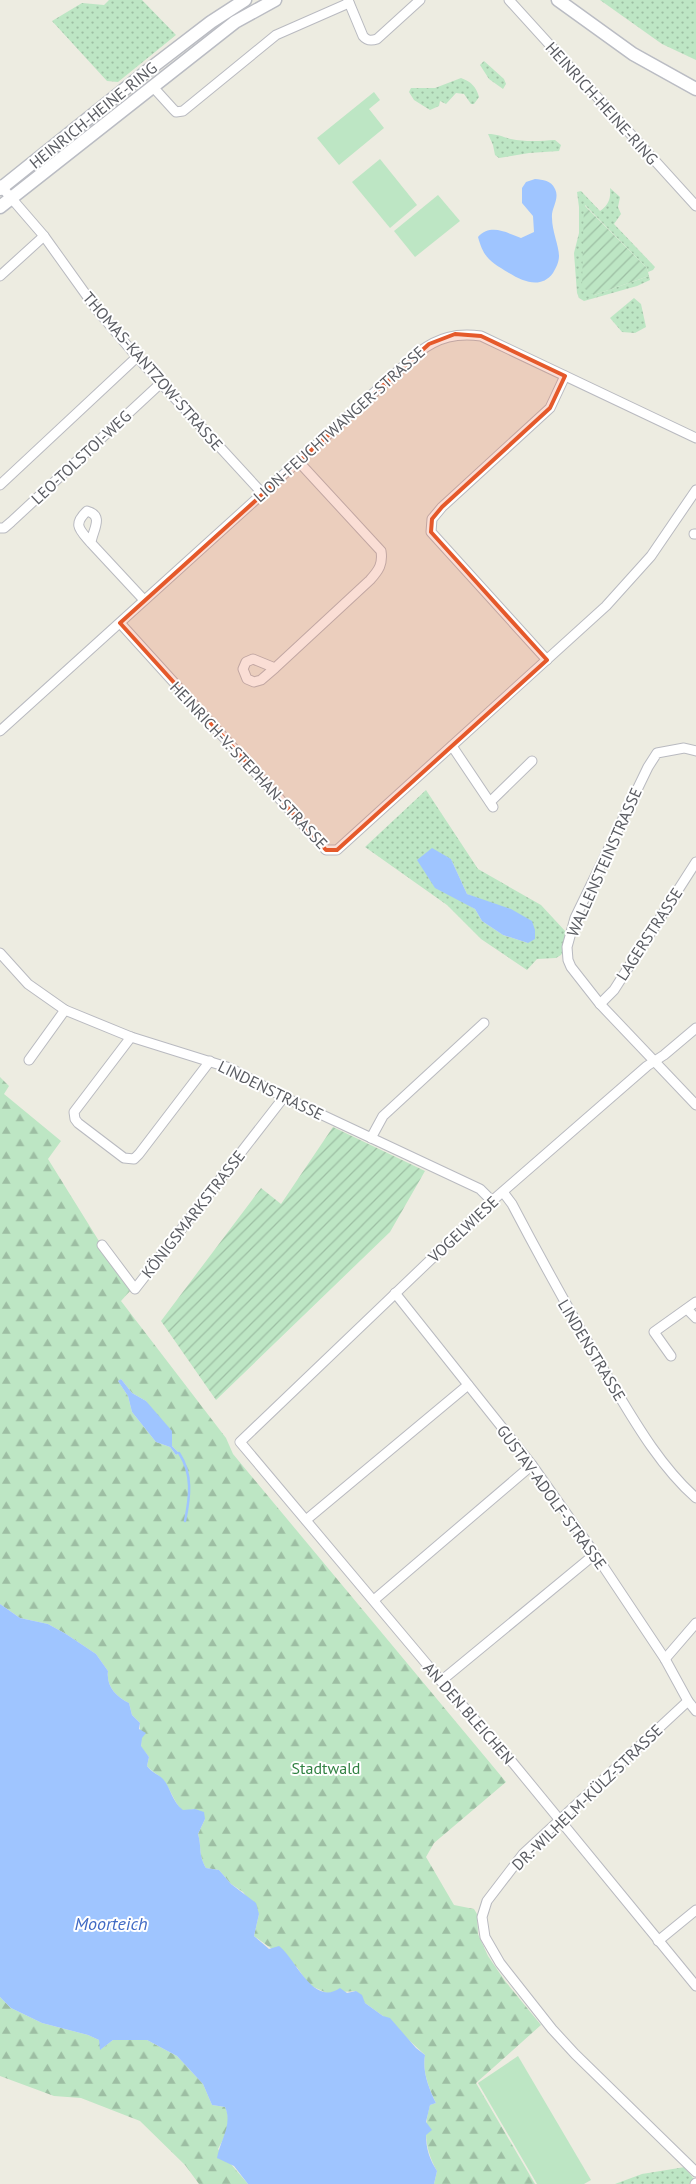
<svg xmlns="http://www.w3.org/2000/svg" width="696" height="2184" viewBox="0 0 696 2184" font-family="'PT Sans',sans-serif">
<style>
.grass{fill:url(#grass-dots);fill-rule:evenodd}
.forest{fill:url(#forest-firs);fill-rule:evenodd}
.garden{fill:url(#garden-furrows)}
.pitch{fill:#bde6c4}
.water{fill:#9fc5ff}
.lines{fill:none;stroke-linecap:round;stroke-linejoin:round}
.stream{stroke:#9fc5ff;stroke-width:2.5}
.minor-casing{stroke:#b9bac0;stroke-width:11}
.secondary-casing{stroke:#babcc3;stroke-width:15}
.minor{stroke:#fff;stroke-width:9}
.secondary{stroke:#fff;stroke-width:12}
.marked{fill:#e5592b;fill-opacity:0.2;stroke:#e5592b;stroke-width:4;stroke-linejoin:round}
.labels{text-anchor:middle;stroke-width:4;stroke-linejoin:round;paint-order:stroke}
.street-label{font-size:16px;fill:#5a5c62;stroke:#fff}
.park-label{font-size:16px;fill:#328243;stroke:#fff}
.water-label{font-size:18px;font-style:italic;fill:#406ac4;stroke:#fff}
</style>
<defs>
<pattern id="grass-dots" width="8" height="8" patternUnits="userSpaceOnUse" patternTransform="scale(1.25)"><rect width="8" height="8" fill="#bde6c4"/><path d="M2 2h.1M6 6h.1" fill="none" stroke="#9dbea3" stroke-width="1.8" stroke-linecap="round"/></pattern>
<pattern id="forest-firs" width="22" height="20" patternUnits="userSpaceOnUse" patternTransform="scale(1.25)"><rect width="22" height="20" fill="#bde6c4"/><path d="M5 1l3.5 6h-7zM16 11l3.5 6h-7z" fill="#9dbea3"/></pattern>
<pattern id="garden-furrows" width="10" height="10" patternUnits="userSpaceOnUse" patternTransform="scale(1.25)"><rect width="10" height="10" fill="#bde6c4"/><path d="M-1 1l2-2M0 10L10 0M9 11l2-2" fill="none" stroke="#9dbea3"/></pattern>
</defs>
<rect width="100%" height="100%" fill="#edece1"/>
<g class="grass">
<path d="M 109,0 L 142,0 L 176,35 L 118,82 L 107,81 L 52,21 L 82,3 L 104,5 Z"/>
<path d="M 600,0 L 696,0 L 696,60 L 662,44 Z"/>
<path d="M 484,61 L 504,79 L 506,84 L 503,89 L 489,79 L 480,65 Z"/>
<path d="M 461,78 C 471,82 476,86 479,97 L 474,104 L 471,104 L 464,94 L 456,93 L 446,104 L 440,101 L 439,106 L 430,110 L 414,100 L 409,92 L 411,88 L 435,88 Z"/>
<path d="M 488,134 C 497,134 503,137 511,139 C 525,142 541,141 555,140 L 561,145 L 559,151 L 529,153 L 499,158 L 495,155 L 493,145 Z"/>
<path d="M 610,188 L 620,197 L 618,207 L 621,214 L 614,224 L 655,267 L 653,270 L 648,272 L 647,268 L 585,205 L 594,295 L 649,276 L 650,280 L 637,286 L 584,301 L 579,298 L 577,293 L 574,253 L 579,233 L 579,207 L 577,192 L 581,191 L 600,211 C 609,205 611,198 610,188 Z"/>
<path d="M 634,298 L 641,304 L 646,327 L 635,333 L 622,332 L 610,318 Z"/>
<path d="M 426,790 L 478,869 L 541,905 L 566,932 L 564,950 L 561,955 L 556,958 L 537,959 L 527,970 L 481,939 L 447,905 L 365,847 ZM 451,859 L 467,894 L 489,903 L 528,943 L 503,935 L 482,921 L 475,909 L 459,899 Z"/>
<path d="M 685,2167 L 695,2181 L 692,2184 L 615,2184 L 642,2174 Z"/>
</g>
<g class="forest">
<path d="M 0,1077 L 9,1086 L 4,1094 L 61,1141 L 48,1159 L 130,1291 L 121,1301 L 226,1438 L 233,1454 L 506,1782 L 434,1843 L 426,1857 L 454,1905 L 474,1909 L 477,1914 L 478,1934 L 488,1956 L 505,1981 L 541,2025 L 476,2083 L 535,2184 L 434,2184 L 437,2171 C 425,2150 423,2129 430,2105 L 436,2103 C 429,2088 422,2071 425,2055 L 383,2016 L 365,2003 L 356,1991 L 327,1993 L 309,1985 L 297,1967 L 254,1936 L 259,1914 L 243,1892 L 231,1884 L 219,1870 L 206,1868 C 198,1854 202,1849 198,1834 L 205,1819 L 195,1809 L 183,1811 C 173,1802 171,1788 162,1779 C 158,1774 153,1773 147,1766 L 149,1757 L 141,1747 C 142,1738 139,1731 140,1723 L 132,1715 L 129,1703 C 116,1697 106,1686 108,1671 L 96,1654 L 66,1634 L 48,1624 L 20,1618 L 0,1604 ZM 121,1379 L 132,1393 L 146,1401 L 172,1446 L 179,1453 L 176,1455 L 170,1447 L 156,1442 L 132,1412 L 128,1396 L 118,1381 Z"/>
<path d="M 0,1997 L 11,2008 L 42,2023 L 88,2035 L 99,2040 L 101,2049 L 113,2040 L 147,2040 L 177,2056 L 203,2084 L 212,2105 L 225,2107 C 232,2121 226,2135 218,2149 L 248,2184 L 199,2184 L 185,2165 L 140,2121 L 81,2098 L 54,2096 L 0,2076 Z"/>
</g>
<g class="garden">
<path d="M 584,205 L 647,268 L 649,276 L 594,295 L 582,287 Z"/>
<path d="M 333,1127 L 425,1171 L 390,1232 L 216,1400 L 161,1321 L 261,1188 L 281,1204 Z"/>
</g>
<g class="pitch">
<path d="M 374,92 L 380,100 L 369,109 L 384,128 L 339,165 L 317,138 Z"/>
<path d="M 380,159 L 417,205 L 390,228 L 352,182 Z"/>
<path d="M 438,195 L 460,221 L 415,257 L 394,231 Z"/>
<path d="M 518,2056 L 591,2180 L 584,2184 L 537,2184 L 478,2083 Z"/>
</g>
<g class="water">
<path d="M 535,179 C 543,180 551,180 555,189 C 560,199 551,208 552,218 C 552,231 559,246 559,256 C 559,262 556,268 553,273 C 541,289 524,282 509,273 C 491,262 484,259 478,237 C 491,223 507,233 521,238 L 534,232 L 533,216 L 522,203 L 522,188 L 526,182 Z"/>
<path d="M 432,848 L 451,859 L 467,894 L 511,909 L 532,921 L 535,930 L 535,939 L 528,943 L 503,935 L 482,921 L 475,909 L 435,888 L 417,860 Z"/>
<path d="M 121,1379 L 132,1393 L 146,1401 L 172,1431 L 172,1446 L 179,1453 L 176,1455 L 170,1447 L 156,1442 L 132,1412 L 128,1396 L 118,1381 Z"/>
<path d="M 0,1604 L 20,1618 L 48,1624 L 66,1634 L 96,1654 L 108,1671 C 106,1686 116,1697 129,1703 L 132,1715 L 140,1723 L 139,1729 L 146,1733 L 142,1738 L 141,1746 L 149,1757 L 147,1766 C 152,1773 158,1774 163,1779 C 171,1788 172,1802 183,1810 L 195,1809 L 204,1812 L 205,1819 L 198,1834 C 202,1848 198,1854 206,1868 L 219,1870 L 231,1884 L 256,1903 L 259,1914 L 254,1936 L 269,1949 L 279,1946 C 296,1959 313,2007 340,1988 L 347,1993 L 356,1991 L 362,1995 L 365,2003 L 383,2016 L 390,2018 L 416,2048 L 425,2055 C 422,2071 429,2089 436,2103 L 430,2105 L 426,2122 L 432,2130 L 426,2135 C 426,2149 430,2160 437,2171 L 434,2184 L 248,2184 L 234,2166 L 217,2158 C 220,2140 233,2125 225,2107 L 212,2105 L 203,2084 L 177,2056 L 147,2040 L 113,2040 L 100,2050 L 99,2040 L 88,2035 L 42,2023 L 11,2008 L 0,1997 Z"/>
</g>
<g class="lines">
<path class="stream" d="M 179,1453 C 193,1474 190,1497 185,1521"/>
<g class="minor-casing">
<g id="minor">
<path d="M 348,0 L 363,36 C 367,41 371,41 377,39 L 420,0"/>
<path d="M 509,0 L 696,206"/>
<path d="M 153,87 L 173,109 L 176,112 L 183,111 L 276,35 L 349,3"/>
<path d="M 0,185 L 44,236 L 97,310 L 137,357 L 262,493"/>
<path d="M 0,276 L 44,236"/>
<path d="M 0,485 L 137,357"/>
<path d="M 0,528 L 4,528 L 11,522 L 161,383"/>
<path d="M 694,534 L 696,534"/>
<path d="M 91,543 C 80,530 72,525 87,511 C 105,516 92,531 91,543 L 144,600"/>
<path d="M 120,623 L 326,850 L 337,850 L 606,606 L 651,556 L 696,490"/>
<path d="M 547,660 L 431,532 L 432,519 L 442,507 L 550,408 L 565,376"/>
<path d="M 275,668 L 261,680 L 254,682 L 247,679 L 243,669 L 246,662 L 253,659 L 275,668 L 370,580 C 379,570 383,564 381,551 L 298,461"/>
<path d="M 0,731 L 419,352 C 439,337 456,333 481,336 L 696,438"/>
<path d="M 452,746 L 493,807"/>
<path d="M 696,751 L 684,748 L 657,753 L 648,767 L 575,918 L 567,947 L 568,960 L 571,967 L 600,1004 L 696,1105"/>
<path d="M 490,802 L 532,761"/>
<path d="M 0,953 L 28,984 L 65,1010 L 131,1037 L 230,1068 L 284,1097 L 480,1189 L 492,1201"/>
<path d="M 600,1004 L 614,990 L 696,862"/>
<path d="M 696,1028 L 664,1055 L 647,1066 L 492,1201 L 240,1442 L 441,1681 L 513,1763 L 696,1986"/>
<path d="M 131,1037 L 74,1112 L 75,1119 L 78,1123 L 124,1158 L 134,1159 L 139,1154 L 210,1061"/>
<path d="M 29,1060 L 65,1010"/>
<path d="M 371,1138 L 383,1116 L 484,1023"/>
<path d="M 503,1192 L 512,1204 C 544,1265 577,1324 612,1384 C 636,1424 661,1467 696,1498"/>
<path d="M 102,1245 L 135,1289 L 284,1097"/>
<path d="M 395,1293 L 532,1465 L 595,1554 L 665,1659 L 688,1701 L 696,1711"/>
<path d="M 687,1309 L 696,1318"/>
<path d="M 671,1356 L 654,1332 L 696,1302"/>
<path d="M 306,1520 L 468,1385"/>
<path d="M 374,1600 L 532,1465"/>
<path d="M 665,1659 L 696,1623"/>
<path d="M 441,1681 L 595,1554"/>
<path d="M 688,1701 L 523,1854 L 487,1901 L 482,1917 L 485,1937 L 500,1963 L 552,2029 L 575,2054 L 696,2172"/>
<path d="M 658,1941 L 696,1910"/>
<path d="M 695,2184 L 696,2183"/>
</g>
</g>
<g class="secondary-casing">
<g id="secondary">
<path d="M 558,0 L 633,54 L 696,89"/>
<path d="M 0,189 L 151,68 L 211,22 L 245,0"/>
<path d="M 0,207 L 235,22 L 275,0"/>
</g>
</g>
<use href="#minor" class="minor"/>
<use href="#secondary" class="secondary"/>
</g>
<path class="marked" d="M 455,334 L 481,336 L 565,376 L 550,408 L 442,507 L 432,519 L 431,532 L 547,660 L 337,850 L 326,850 L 120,623 L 429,344 Z"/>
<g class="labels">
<g class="street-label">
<text transform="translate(602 103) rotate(48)" y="6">HEINRICH-HEINE-RING</text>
<text transform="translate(93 115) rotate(-39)" y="6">HEINRICH-HEINE-RING</text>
<text transform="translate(153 371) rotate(49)" y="6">THOMAS-KANTZOW-STRASSE</text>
<text transform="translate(339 424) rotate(-42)" y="6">LION-FEUCHTWANGER-STRASSE</text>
<text transform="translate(81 457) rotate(-43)" y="6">LEO-TOLSTOI-WEG</text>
<text transform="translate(249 765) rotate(47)" y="6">HEINRICH-V.-STEPHAN-STRASSE</text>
<text transform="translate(604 862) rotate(-66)" y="6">WALLENSTEINSTRASSE</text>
<text transform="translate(649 934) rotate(-57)" y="6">LAGERSTRASSE</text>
<text transform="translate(271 1090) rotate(26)" y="6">LINDENSTRASSE</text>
<text transform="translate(193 1214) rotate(-52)" y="6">KÖNIGSMARKSTRASSE</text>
<text transform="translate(463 1229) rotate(-43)" y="6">VOGELWIESE</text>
<text transform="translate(592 1350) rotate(59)" y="6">LINDENSTRASSE</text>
<text transform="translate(552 1497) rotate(54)" y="6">GUSTAV-ADOLF-STRASSE</text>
<text transform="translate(469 1713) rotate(49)" y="6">AN DEN BLEICHEN</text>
<text transform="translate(587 1797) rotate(-44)" y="6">DR.-WILHELM-KÜLZ-STRASSE</text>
</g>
<g class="park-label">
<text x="326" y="1774">Stadtwald</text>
</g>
<g class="water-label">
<text x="111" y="1930">Moorteich</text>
</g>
</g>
</svg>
